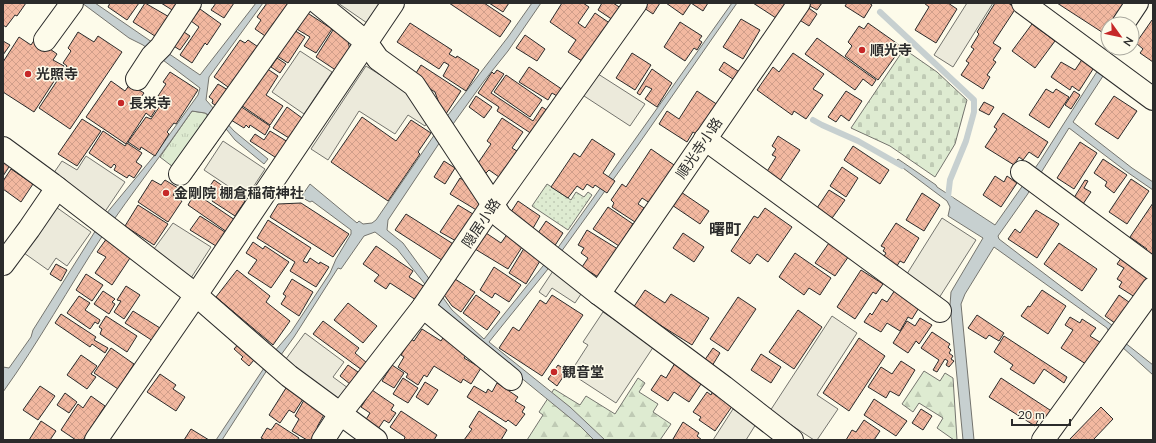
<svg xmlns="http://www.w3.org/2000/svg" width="1156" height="443" viewBox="0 0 1156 443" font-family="Lato,'Noto Sans JP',sans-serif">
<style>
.grass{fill:url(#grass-dots);stroke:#74746e}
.forest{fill:url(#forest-firs);stroke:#74746e}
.cemetery{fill:url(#cemetery-stones);stroke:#74746e}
.park{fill:url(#park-tufts);stroke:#74746e}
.parking{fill:#eceadb;stroke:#74746e}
.water{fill:#c7d0d0;stroke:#74746e}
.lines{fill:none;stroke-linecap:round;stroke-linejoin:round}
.stream{stroke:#c7d0d0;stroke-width:6}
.building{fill:url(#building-cross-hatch);stroke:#2b2b2b}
.minor-casing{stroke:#2b2b2b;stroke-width:24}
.minor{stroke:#fdfbea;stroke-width:22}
.poi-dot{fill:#c62828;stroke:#fdfbea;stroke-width:1.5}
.labels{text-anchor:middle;stroke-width:3;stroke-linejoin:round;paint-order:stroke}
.poi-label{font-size:14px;font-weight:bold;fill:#2b2b2b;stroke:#fdfbea;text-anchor:start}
.street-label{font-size:14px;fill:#2b2b2b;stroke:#fdfbea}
.quarter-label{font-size:16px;font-weight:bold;fill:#2b2b2b;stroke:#fdfbea}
</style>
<defs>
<pattern id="grass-dots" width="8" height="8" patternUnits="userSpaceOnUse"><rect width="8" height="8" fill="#deebd1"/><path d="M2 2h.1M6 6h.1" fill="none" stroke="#bfcab4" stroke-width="1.8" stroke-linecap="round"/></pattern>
<pattern id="forest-firs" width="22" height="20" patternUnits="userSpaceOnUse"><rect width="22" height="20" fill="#deebd1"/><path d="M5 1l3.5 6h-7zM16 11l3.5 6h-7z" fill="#bfcab4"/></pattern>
<pattern id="cemetery-stones" width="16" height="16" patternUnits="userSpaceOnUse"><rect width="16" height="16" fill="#deebd1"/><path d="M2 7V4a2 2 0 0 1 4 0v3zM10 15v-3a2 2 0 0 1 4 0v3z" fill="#bfcab4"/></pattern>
<pattern id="park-tufts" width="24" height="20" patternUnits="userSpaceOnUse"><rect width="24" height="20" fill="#deebd1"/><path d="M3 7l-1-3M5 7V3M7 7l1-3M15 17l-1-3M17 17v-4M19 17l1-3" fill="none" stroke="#bfcab4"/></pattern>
<pattern id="building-cross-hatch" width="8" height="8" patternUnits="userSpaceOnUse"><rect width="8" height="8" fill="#f2b8a0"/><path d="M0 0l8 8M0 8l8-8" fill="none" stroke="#d09e8a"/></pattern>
</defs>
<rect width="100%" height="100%" fill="#fdfbea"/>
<path class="grass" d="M 547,184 L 571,200 L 576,192 L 584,197 L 588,192 L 592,195 L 568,230 L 532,206 Z"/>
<g class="forest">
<path d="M 924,371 L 940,381 L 945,373 L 953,378 L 957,440 L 954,440 L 937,428 L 943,418 L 919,403 L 913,412 L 902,404 Z"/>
<path d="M 638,378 L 645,383 L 639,392 L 658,404 L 653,412 L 671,424 L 660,440 L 527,440 L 543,415 L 539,412 L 554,389 L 580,405 L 586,396 L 615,414 Z"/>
</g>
<path class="cemetery" d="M 904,49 L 937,72 L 967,100 L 955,144 L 935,177 L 890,146 L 851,128 Z"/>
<path class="park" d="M 192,111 L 205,113 L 226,129 L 190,180 L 160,157 Z"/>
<g class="parking">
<path d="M 338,3 L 381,3 L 367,23 Z"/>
<path d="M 967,3 L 993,3 L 953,67 L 934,55 Z"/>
<path d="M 300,51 L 332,72 L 304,114 L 272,92 Z"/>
<path d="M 366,66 L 404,90 L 427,123 L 425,126 L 408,115 L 395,134 L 359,111 L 328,160 L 311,149 Z"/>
<path d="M 595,72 L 645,104 L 630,126 L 581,94 Z"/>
<path d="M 223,141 L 265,169 L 246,198 L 204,170 Z"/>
<path d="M 86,156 L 125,182 L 104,213 L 51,177 L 62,161 L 77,170 Z"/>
<path d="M 56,207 L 91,232 L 67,266 L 56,258 L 48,270 L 24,253 Z"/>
<path d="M 942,218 L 976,240 L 939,298 L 905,277 Z"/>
<path d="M 173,223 L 211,247 L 189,281 L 151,253 Z"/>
<path d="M 555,268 L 585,288 L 575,303 L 552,288 L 546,297 L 539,292 Z"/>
<path d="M 603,312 L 654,346 L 616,403 L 570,373 L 588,345 L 583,342 Z"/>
<path d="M 832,316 L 857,333 L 817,395 L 838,409 L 817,440 L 814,440 L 770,411 Z"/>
<path d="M 305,333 L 344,362 L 333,377 L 348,388 L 337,402 L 283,363 Z"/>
<path d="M 733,409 L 756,424 L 746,440 L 713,440 Z"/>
</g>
<g class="water">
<path d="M 82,3 L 95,3 L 200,75 L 256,3 L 263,3 L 209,77 L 206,100 L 234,131 L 268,159 L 264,164 L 235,140 L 227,130 L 212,117 L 205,113 L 192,111 C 163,153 132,193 103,235 C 69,287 39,342 3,392 L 3,367 L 9,368 L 31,337 L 33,330 L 106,214 L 154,156 L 198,95 L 200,88 L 143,45 L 129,38 Z"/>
<path d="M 532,3 L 541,3 L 508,51 L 484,81 L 438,145 L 388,220 L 387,230 L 403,243 L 452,310 L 484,339 L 547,261 L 552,264 L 489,342 L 570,407 L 605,440 L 594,440 L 580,426 L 437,309 L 428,288 L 397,249 L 375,232 L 364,236 L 341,269 L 338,268 L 294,337 L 278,359 L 274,352 L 291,332 L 330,273 L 336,259 L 351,234 L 351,230 L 312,201 L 310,202 L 301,197 L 310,184 L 357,223 L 359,221 L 363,224 L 372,223 L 376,220 L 448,115 L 508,37 Z"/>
<path d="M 732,3 L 737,3 L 638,145 L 561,252 L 557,249 Z"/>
<path d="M 1098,70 L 1105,73 L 1073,122 L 1132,168 L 1153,182 L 1153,190 L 1127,172 L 1069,128 L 1027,195 L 998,236 L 999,239 L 1113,326 L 1109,332 L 1107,328 L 994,247 L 965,294 L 961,304 L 974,440 L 963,440 L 950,305 L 951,292 L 983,238 L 948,216 L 950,207 L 947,201 L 895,162 L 898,159 L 936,185 L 937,187 L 995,225 L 1040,161 Z"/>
<path d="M 1124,342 L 1153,365 L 1153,375 L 1121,346 Z"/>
<path d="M 266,365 L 269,367 L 222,440 L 216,440 Z"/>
</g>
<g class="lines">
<g class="stream">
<path d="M 880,12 L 974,100 L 974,112 L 966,141 L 950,180 L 948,197 L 951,200"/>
<path d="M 813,120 L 822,125 L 858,141 L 902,166"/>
</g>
</g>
<g class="building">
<path d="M 3,3 L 26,3 L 17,16 L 15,15 L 6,27 L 3,25 Z"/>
<path d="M 110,3 L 139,3 L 127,20 L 108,7 Z"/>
<path d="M 145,3 L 171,18 L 158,38 L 133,22 Z"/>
<path d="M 161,3 L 184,3 L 177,13 Z"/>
<path d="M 216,3 L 234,3 L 224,18 L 211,10 Z"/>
<path d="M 267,3 L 294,3 L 271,40 L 255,29 L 261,20 L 257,17 Z"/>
<path d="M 449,3 L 484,3 L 511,21 L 500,37 Z"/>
<path d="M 489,3 L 509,3 L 503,12 Z"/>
<path d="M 562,3 L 583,3 L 589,7 L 578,23 L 585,28 L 595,13 L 611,24 L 585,63 L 568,52 L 576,40 L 550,22 Z"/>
<path d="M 602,3 L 613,3 L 624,10 L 616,22 L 598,10 Z"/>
<path d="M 648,3 L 660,3 L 653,14 L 644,8 Z"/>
<path d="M 666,3 L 708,3 L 703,11 L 691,3 L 683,15 Z"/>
<path d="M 753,3 L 786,3 L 776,18 Z"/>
<path d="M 809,3 L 822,3 L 817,10 L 808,5 Z"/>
<path d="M 847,3 L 869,3 L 872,5 L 864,18 L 845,6 Z"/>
<path d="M 924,3 L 948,3 L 957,9 L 936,43 L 915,30 L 929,7 Z"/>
<path d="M 995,3 L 1008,3 L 1016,8 L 993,43 L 1001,48 L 993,60 L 996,62 L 987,75 L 990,77 L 983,89 L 961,75 L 969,63 L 966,61 L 974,49 L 971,47 L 979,34 L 977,32 Z"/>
<path d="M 1057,3 L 1132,3 L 1118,24 L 1108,24 L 1108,36 Z"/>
<path d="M 806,6 L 817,14 L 809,26 L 798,19 Z"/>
<path d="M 200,9 L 221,24 L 207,45 L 205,43 L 192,63 L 180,55 L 199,27 L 191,21 Z"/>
<path d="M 306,12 L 332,29 L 316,53 L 304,46 L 310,37 L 295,28 Z"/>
<path d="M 741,19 L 760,30 L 743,59 L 723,47 Z"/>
<path d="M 1152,20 L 1153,21 L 1153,62 L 1140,53 L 1143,49 L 1136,43 Z"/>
<path d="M 680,22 L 702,36 L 699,40 L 702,42 L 697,50 L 694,48 L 685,61 L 664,47 Z"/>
<path d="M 410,23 L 452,50 L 449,54 L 456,58 L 457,56 L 479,70 L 466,91 L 443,76 L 449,65 L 444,62 L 439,69 L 397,42 Z"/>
<path d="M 868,23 L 902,47 L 878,80 L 845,56 L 852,46 L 848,42 L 859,26 L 864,29 Z"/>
<path d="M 1032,24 L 1055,41 L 1035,68 L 1012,51 Z"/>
<path d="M 181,30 L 190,36 L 180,50 L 172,45 Z"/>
<path d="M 294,30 L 305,37 L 288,63 L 277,56 Z"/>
<path d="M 333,30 L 348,40 L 350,51 L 337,71 L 316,57 Z"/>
<path d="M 78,32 L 94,42 L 98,36 L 122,52 L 70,129 L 39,108 L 67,66 L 63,63 L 71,51 L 68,48 Z"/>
<path d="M 525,35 L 545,49 L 537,61 L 516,48 Z"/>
<path d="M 19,37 L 31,45 L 35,39 L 50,49 L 57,54 L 53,60 L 64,66 L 34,112 L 3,92 L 3,62 Z"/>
<path d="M 817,38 L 876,80 L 872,86 L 863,79 L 855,90 L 805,54 Z"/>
<path d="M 240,40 L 245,43 L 248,40 L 264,51 L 235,92 L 214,77 Z"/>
<path d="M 3,41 L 10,45 L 3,55 Z"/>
<path d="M 632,53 L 651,65 L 635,90 L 616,78 Z"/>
<path d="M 793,53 L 824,74 L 813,89 L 823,95 L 806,119 L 794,111 L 792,115 L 757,90 L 773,67 L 779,72 Z"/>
<path d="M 277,58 L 286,64 L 280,73 L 271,67 Z"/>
<path d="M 1083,58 L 1095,66 L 1079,91 L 1072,86 L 1070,90 L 1051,77 L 1061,62 L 1075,70 Z"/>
<path d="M 724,62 L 744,75 L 739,83 L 719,70 Z"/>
<path d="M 421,65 L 461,91 L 444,117 L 435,92 L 413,78 Z"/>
<path d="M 529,67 L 566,92 L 562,99 L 552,93 L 548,100 L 519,82 Z"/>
<path d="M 266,68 L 278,76 L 266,95 L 283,106 L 270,125 L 241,105 Z"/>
<path d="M 652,69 L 672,83 L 657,107 L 645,99 L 652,89 L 646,86 L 640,95 L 637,93 Z"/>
<path d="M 497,70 L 504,74 L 491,93 L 533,121 L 542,107 L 548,111 L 535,136 L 497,111 L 499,107 L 478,93 L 492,72 L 494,74 Z"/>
<path d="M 170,72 L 198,90 L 176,124 L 174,123 L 167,132 L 169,134 L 155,156 L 141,147 L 140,150 L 128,142 L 146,117 L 151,119 L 164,100 L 158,96 L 166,84 L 163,82 Z"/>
<path d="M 506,75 L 542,100 L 530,117 L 494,92 Z"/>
<path d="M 111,81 L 125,91 L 130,84 L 144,93 L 139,100 L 147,106 L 149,104 L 156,109 L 151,117 L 146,113 L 126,144 L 86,117 Z"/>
<path d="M 218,84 L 233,93 L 222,110 L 212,103 L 213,100 L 209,97 Z"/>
<path d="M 1046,89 L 1053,93 L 1056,89 L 1069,97 L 1049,128 L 1029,115 Z"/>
<path d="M 697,91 L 718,105 L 698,135 L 693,132 L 687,142 L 659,124 L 667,111 L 679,119 Z"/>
<path d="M 846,91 L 862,101 L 849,121 L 841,115 L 836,122 L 828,117 Z"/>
<path d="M 1074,91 L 1080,95 L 1071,109 L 1065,105 Z"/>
<path d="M 476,96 L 492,107 L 484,118 L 469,107 Z"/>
<path d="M 1114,96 L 1137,111 L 1118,139 L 1095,124 Z"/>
<path d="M 984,102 L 994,107 L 989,115 L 979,110 Z"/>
<path d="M 240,106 L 270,126 L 265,135 L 250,125 L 249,128 L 246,125 L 244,128 L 231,120 Z"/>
<path d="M 287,107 L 302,118 L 289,138 L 273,128 Z"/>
<path d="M 1003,113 L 1048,142 L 1038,158 L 1029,152 L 1023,160 L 1019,157 L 1014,165 L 985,147 L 997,129 L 994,127 Z"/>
<path d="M 362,117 L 396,141 L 411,120 L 431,133 L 418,152 L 420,154 L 388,201 L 331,162 Z"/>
<path d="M 502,118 L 523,132 L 512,148 L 517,151 L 499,177 L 489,170 L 486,173 L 476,166 L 491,144 L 487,141 Z"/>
<path d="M 82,119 L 101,131 L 77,166 L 58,154 Z"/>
<path d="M 103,131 L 125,146 L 127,143 L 142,153 L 136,162 L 142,166 L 134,178 L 129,175 L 127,178 L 114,170 L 116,166 L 114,164 L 111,168 L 89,153 Z"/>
<path d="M 270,131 L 288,142 L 278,159 L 250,141 L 255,134 L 264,140 Z"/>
<path d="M 778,136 L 800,150 L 779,182 L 766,173 L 776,157 L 772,155 L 776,149 L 772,146 Z"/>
<path d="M 592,139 L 615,154 L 603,173 L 615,181 L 607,193 L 595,185 L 593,188 L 587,184 L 583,190 L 577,186 L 568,198 L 551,187 L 574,153 L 580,157 Z"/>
<path d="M 1080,142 L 1097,153 L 1074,189 L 1057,178 Z"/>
<path d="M 853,146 L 889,170 L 880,184 L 844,160 Z"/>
<path d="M 651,149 L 677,167 L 653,205 L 642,198 L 638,204 L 644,208 L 635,222 L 612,207 L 614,203 L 611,200 L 622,184 L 626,187 Z"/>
<path d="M 3,159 L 11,164 L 3,176 Z"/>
<path d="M 1103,159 L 1127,175 L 1114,193 L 1105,186 L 1107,182 L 1094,173 Z"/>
<path d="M 444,161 L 455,168 L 445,184 L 434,177 Z"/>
<path d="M 842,167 L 858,178 L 846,197 L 830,186 Z"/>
<path d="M 11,169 L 33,184 L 21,202 L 3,189 L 3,181 Z"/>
<path d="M 995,176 L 1004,182 L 1007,176 L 1017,183 L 1001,207 L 983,195 Z"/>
<path d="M 460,178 L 469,184 L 481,206 L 478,211 L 450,194 Z"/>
<path d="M 1131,179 L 1149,191 L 1127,224 L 1109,212 Z"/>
<path d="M 152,180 L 161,185 L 165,180 L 178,188 L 173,195 L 182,201 L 168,222 L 138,202 Z"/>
<path d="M 214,180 L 245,201 L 235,216 L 212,201 L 214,198 L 206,192 Z"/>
<path d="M 1085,180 L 1088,181 L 1084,188 L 1091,192 L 1081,207 L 1072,201 Z"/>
<path d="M 678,190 L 709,211 L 700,224 L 669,203 Z"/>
<path d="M 829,190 L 845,200 L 830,221 L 815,211 Z"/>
<path d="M 195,193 L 235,220 L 227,232 L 188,205 Z"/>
<path d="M 922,193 L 940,205 L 924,231 L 906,220 Z"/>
<path d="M 518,201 L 540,216 L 532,230 L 509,215 Z"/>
<path d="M 301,203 L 349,234 L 333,257 L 270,217 L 278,204 Z"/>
<path d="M 1153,203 L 1153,259 L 1144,253 L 1147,249 L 1130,237 Z"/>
<path d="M 138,205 L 168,224 L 154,245 L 125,226 Z"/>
<path d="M 458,205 L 473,214 L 456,241 L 440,232 Z"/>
<path d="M 608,207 L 633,224 L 619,246 L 593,229 Z"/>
<path d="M 765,208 L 792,227 L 768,262 L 757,254 L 750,264 L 731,251 L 754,216 L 758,218 Z"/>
<path d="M 1036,210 L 1059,224 L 1037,258 L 1008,239 L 1015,229 L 1020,233 Z"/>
<path d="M 406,214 L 458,247 L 448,264 L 395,230 Z"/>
<path d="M 200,216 L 225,232 L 216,246 L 190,230 Z"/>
<path d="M 268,220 L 311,248 L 303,261 L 307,263 L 310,258 L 319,264 L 320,262 L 329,267 L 316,287 L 290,271 L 295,262 L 257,238 Z"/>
<path d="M 546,221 L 563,233 L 554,247 L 536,236 Z"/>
<path d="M 896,223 L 919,238 L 904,263 L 900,261 L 895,269 L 882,260 L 886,253 L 883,251 L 885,248 L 881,246 Z"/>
<path d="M 587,230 L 621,251 L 603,280 L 582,267 L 588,258 L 581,253 L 584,248 L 578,245 Z"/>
<path d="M 486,233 L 501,243 L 508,233 L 524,244 L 508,269 L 475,249 Z"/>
<path d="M 683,233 L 704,247 L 694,262 L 673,248 Z"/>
<path d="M 107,238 L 132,255 L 112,285 L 95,273 L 106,257 L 97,252 Z"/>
<path d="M 831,240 L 851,253 L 835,276 L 815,263 Z"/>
<path d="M 253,242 L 263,249 L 265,246 L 289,262 L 271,288 L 248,273 L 257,260 L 246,253 Z"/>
<path d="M 1059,243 L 1097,269 L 1082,291 L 1044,264 Z"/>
<path d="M 526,245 L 543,256 L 526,284 L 509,273 Z"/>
<path d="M 376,246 L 413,271 L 409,277 L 425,287 L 416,300 L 390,283 L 386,289 L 374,281 L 379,275 L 363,264 Z"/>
<path d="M 795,253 L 831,278 L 820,295 L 809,288 L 804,295 L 779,277 Z"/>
<path d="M 1122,257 L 1153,276 L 1138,299 L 1119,287 L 1122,282 L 1117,279 L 1124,268 L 1117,264 Z"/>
<path d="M 56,264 L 67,270 L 61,281 L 50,274 Z"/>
<path d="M 494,267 L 521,285 L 509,302 L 495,293 L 492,298 L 480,290 Z"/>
<path d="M 237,270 L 270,296 L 266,302 L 290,321 L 273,345 L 216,297 Z"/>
<path d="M 861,270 L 883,284 L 876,294 L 873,292 L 855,319 L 837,307 Z"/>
<path d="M 86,274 L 103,285 L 92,301 L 76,290 Z"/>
<path d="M 452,277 L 475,292 L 461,312 L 452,306 L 442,292 Z"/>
<path d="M 292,279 L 313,292 L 299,316 L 281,304 L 286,296 L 283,294 Z"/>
<path d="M 126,286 L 140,295 L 124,319 L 114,312 L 121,301 L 117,300 Z"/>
<path d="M 645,290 L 665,303 L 671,294 L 709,318 L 692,345 L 633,308 Z"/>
<path d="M 895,290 L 920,306 L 912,319 L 908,317 L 900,331 L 887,323 L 881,332 L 864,322 L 870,313 L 872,315 L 882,299 L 887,302 Z"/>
<path d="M 1042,290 L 1066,306 L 1048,334 L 1021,316 L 1028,306 L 1030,307 Z"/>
<path d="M 103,291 L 115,299 L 112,302 L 115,304 L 109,314 L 94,304 Z"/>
<path d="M 476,295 L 500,312 L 487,330 L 463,313 Z"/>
<path d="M 552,295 L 583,315 L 542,376 L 499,348 L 513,327 L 519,331 L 540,300 L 546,304 Z"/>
<path d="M 1119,295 L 1133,305 L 1119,326 L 1105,316 Z"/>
<path d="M 79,296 L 90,303 L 85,310 L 100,320 L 98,324 L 95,322 L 90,329 L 67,313 Z"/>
<path d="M 738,297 L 756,309 L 728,351 L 710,339 Z"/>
<path d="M 348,303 L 377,326 L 363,343 L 334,320 Z"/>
<path d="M 798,310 L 822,327 L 794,369 L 769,352 Z"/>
<path d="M 133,311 L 160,328 L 153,341 L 125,323 Z"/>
<path d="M 61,314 L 96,337 L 94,340 L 108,348 L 105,353 L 92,344 L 90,347 L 55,323 Z"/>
<path d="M 977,315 L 1004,333 L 999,341 L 989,335 L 986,339 L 968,328 Z"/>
<path d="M 106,316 L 137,336 L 127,352 L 100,334 L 102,329 L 99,327 Z"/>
<path d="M 1070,317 L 1080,323 L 1082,319 L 1096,328 L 1090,336 L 1103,344 L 1089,366 L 1061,348 L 1073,330 L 1065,325 Z"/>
<path d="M 920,318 L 932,325 L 919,344 L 916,341 L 908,353 L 893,343 L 907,321 L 915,326 Z"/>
<path d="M 323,321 L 359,348 L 355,353 L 367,363 L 362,370 L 313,334 Z"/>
<path d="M 422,329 L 441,341 L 446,333 L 470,349 L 464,358 L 481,368 L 471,384 L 463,379 L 461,383 L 434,366 L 427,377 L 424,375 L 418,385 L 406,377 L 408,374 L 398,367 L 404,357 L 401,355 L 411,339 L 414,341 Z"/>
<path d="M 932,332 L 950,344 L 948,347 L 951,350 L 949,353 L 953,356 L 951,359 L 954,361 L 949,367 L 946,365 L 948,361 L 945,359 L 937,372 L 933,370 L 939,360 L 921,348 Z"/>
<path d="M 1004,336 L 1067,377 L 1064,383 L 1044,369 L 1034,384 L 1010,369 L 1013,365 L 994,352 Z"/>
<path d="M 859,338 L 885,356 L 849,411 L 823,393 Z"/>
<path d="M 241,341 L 258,355 L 249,366 L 241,359 L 243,357 L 234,349 Z"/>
<path d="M 111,348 L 134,364 L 118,389 L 94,373 Z"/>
<path d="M 713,348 L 720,353 L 712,366 L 704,361 Z"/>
<path d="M 761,354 L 781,367 L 771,383 L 751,370 Z"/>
<path d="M 81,355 L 97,366 L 91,374 L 96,377 L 87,389 L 67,375 Z"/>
<path d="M 901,361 L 915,370 L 899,396 L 890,391 L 886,398 L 868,387 L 881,367 L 892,374 Z"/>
<path d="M 675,363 L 703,381 L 689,402 L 674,392 L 668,401 L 651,390 L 661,375 L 666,378 Z"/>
<path d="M 348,365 L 358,372 L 350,384 L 340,376 Z"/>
<path d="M 392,365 L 404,373 L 394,388 L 382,381 Z"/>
<path d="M 558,365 L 567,371 L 557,386 L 548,379 Z"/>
<path d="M 160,374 L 176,385 L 173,389 L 185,397 L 176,411 L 147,392 Z"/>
<path d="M 403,378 L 418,388 L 408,403 L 393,394 Z"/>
<path d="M 1001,378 L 1053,412 L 1048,420 L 1041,415 L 1035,426 L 989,397 Z"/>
<path d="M 425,382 L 438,390 L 428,405 L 416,397 Z"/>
<path d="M 497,383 L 518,397 L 515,401 L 525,407 L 522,412 L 525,414 L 516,426 L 508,420 L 506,422 L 467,397 L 474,386 L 486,393 L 488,389 L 492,392 Z"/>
<path d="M 40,386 L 55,396 L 38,420 L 23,410 Z"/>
<path d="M 286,388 L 303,399 L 294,413 L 289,410 L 280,423 L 269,415 Z"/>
<path d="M 372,390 L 394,405 L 391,410 L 396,413 L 389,423 L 384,420 L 378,429 L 365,421 L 370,413 L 361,407 Z"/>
<path d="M 713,391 L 733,405 L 715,431 L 699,420 L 701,417 L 693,412 L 707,392 L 711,395 Z"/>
<path d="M 65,393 L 77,402 L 69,413 L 57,405 Z"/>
<path d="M 91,396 L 105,406 L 83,440 L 76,440 L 61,430 L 78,404 L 83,408 Z"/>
<path d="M 874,399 L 907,421 L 896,436 L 864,415 Z"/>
<path d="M 304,400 L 325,413 L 317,427 L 323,430 L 316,440 L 307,440 L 292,431 L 299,419 L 295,416 Z"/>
<path d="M 1101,407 L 1113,419 L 1093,440 L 1069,440 Z"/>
<path d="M 921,409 L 932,416 L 923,430 L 912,423 Z"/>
<path d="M 401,411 L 437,435 L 434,440 L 404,440 L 405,437 L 390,427 Z"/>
<path d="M 479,411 L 507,430 L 501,440 L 464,440 L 472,429 L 469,427 Z"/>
<path d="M 864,420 L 880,431 L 874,440 L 846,440 L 852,430 L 856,432 Z"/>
<path d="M 41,421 L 56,431 L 50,440 L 29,440 Z"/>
<path d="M 683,422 L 699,433 L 697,436 L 702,440 L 675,440 L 673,439 Z"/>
<path d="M 276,423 L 299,438 L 298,440 L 265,440 L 261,438 L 267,428 L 271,430 Z"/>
<path d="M 191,429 L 209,440 L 184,440 Z"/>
</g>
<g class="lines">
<g class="minor-casing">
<g id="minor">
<path d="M 318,3 L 366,42 L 378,59 L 414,85 L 501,217 L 599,294 L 724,387 L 792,440"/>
<path d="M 1023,3 L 1153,99"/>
<path d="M 1123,24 L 1137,3"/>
<path d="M 45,40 L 72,3"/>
<path d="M 137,79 L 152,56 L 161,47 L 190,3"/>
<path d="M 705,139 L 940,311"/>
<path d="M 3,148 L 52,184 L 196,295 L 289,376 L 376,440"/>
<path d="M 1022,172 L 1153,269"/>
<path d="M 180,174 L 302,3"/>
<path d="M 3,264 L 29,229 L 57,188"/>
<path d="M 599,294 L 799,3"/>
<path d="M 423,307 L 511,379"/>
<path d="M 96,440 L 196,295 L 393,3"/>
<path d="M 323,440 L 340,414 L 423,307 L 493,204 L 636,3"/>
<path d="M 1043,440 L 1153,288"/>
</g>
</g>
<use href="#minor" class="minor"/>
</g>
<g class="poi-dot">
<circle cx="862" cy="50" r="4"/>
<circle cx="28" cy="74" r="4"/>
<circle cx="121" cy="103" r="4"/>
<circle cx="166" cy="193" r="4"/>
<circle cx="554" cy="372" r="4"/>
</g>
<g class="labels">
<g class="poi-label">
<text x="870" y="55">順光寺</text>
<text x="36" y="79">光照寺</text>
<text x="129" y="108">長栄寺</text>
<text x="174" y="198">金剛院 棚倉稲荷神社</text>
<text x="562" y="377">観音堂</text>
</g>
<g class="street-label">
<text transform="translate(699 148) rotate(-56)" y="5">順光寺小路</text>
<text transform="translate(481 223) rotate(-56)" y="5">隠居小路</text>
</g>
<g class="quarter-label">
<text x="725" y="235">曙町</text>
</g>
</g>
<rect width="1156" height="443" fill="none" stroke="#2b2b2b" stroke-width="8"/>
<g transform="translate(1120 36) rotate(123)"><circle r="19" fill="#fdfbea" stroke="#a9a89e"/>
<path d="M0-3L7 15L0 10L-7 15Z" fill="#c62828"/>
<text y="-6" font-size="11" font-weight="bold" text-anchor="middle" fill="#2b2b2b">N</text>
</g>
<path d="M1012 419v6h58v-6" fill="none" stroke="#2b2b2b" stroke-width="2"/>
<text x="1018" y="419" font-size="12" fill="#2b2b2b" stroke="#fdfbea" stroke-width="3" paint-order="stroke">20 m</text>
</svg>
